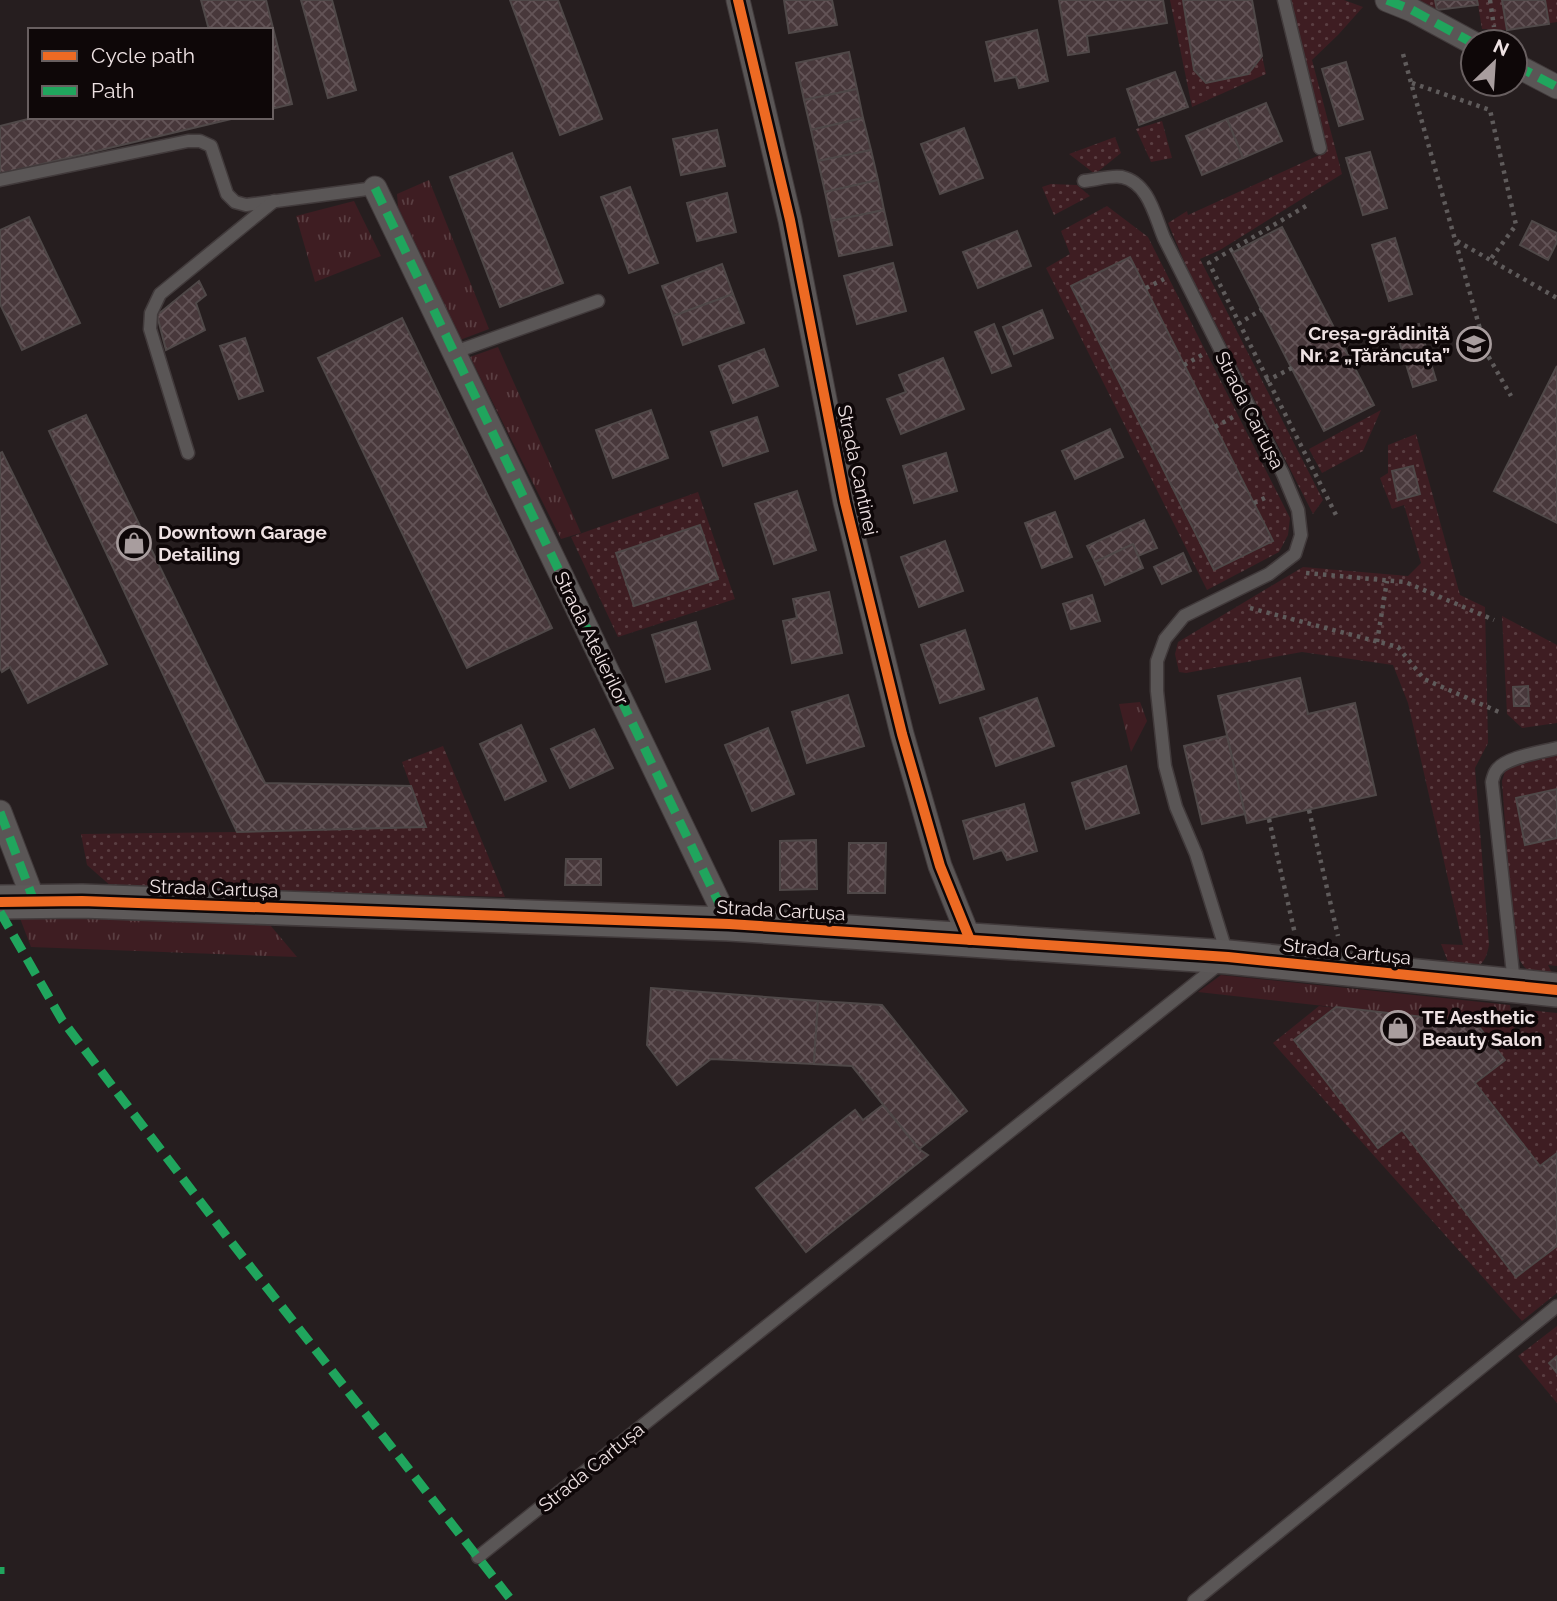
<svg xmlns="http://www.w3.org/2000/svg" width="1557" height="1601" viewBox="0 0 1557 1601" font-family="Raleway,sans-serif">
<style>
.grass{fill:url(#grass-tufts)}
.garden{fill:url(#garden-dots)}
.building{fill:url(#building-cross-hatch);stroke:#4f4848;stroke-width:2}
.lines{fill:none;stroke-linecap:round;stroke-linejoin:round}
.lane-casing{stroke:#413a3b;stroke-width:15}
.street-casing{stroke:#413a3b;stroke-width:25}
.secondary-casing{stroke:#413a3b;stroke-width:36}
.path{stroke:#5f5b5b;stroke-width:4.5;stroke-dasharray:3.5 5;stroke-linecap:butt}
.lane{stroke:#5a5656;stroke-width:12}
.street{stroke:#5a5656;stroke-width:23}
.secondary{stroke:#5d5959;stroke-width:33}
.quiet{stroke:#20a55d;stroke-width:9;stroke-dasharray:18 9;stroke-linecap:butt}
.cycleway-casing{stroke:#0e0708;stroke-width:15}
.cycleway{stroke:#ed6a23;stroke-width:10}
.labels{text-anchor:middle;stroke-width:7;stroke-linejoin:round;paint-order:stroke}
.poi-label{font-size:19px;font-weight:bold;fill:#eee2e3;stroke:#0e0708;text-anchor:start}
.street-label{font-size:19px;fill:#eee2e3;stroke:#0e0708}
</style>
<defs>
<pattern id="grass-tufts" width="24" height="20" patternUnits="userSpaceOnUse" patternTransform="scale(1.75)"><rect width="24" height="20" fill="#3e1d22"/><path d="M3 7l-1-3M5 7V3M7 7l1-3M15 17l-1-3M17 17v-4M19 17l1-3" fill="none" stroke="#5a3e42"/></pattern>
<pattern id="garden-dots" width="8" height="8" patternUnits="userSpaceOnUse" patternTransform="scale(1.75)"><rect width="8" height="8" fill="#3e1d22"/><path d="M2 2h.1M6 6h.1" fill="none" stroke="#5a3e42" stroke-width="1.8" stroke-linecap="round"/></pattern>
<pattern id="building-cross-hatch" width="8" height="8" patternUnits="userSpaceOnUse" patternTransform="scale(1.75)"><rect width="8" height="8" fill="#48383b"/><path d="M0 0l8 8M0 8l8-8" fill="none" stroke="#635457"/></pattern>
</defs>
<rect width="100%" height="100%" fill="#261e1f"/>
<g class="grass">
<path d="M 429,180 L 489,329 L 460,340 L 398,207 L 397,194 Z"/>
<path d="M 354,201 L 381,256 L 315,282 L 296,216 Z"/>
<path d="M 498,347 L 581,533 L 561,539 L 470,357 Z"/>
<path d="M 1140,702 L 1147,721 L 1131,752 L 1119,704 Z"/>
<path d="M 18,913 L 265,919 L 297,957 L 31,947 Z"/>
<path d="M 1221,975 L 1510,1005 L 1516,1035 L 1509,1043 L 1495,1025 L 1198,992 Z"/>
</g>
<g class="garden">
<path d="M 1170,0 L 1183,0 L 1194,70 L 1248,74 L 1262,56 L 1266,74 L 1192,107 Z"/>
<path d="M 1291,0 L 1344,0 L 1363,7 L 1338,35 L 1312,60 L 1342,174 L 1220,250 L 1200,259 L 1323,500 L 1313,514 L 1186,266 L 1168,223 L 1187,211 L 1188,215 L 1326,152 Z"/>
<path d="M 1408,0 L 1557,0 L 1557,22 L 1507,30 L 1482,29 L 1478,5 L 1434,10 Z"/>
<path d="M 1162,121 L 1172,158 L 1151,162 L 1136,129 Z"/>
<path d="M 1115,137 L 1121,153 L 1095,174 L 1069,154 Z"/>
<path d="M 1051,184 L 1077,185 L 1090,196 L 1054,215 L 1042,187 Z"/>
<path d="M 1107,206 L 1148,237 L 1290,518 L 1288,535 L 1279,552 L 1207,590 L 1046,268 L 1070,254 L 1061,231 Z"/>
<path d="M 1381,410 L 1363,451 L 1322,473 L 1309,449 Z"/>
<path d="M 1416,434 L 1460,595 L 1485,607 L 1488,743 L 1475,768 L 1489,945 C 1484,972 1472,970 1449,964 L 1441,944 L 1463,945 L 1408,703 L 1393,665 L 1302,652 L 1186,673 L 1179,672 L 1175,654 L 1178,642 L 1303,567 L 1408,576 L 1421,563 L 1404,505 L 1392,509 L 1380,478 L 1388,473 L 1388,445 Z"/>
<path d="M 698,492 L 735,599 L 618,637 L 571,537 Z"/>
<path d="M 1502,616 L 1557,645 L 1557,723 L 1522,728 L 1507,714 Z"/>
<path d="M 443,746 L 505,897 L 112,887 L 87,865 L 81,834 L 237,832 L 425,827 L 402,762 Z"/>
<path d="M 1557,755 L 1557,966 L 1548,965 L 1557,983 C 1528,974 1521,971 1513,940 L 1502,781 L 1506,768 Z"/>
<path d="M 1319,1006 L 1495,1025 L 1509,1043 L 1522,1027 L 1527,1010 L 1557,1013 L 1557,1293 L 1522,1321 L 1273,1043 Z"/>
<path d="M 1557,1326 L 1557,1403 L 1518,1356 Z"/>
</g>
<g class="building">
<path d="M 201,0 L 266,0 L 292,104 L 271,109 L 271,30 L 209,30 Z"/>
<path d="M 301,0 L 332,0 L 356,90 L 328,98 Z"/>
<path d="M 510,0 L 558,0 L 602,119 L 560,135 Z"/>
<path d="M 784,0 L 832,0 L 837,25 L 789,33 Z"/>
<path d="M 1059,0 L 1163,0 L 1167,23 L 1087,36 L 1089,52 L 1068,55 Z"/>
<path d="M 1183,0 L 1252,0 L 1262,56 L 1248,74 L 1206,83 L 1194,70 Z"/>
<path d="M 1435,0 L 1477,0 L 1478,5 L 1437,10 Z"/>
<path d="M 1502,0 L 1545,0 L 1549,24 L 1507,30 Z"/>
<path d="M 1037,30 L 1048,81 L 1019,88 L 1016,77 L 995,81 L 986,42 Z"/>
<path d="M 849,52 L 857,89 L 804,100 L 796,63 Z"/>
<path d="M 1346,62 L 1363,119 L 1339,126 L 1322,69 Z"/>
<path d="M 1175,72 L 1188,107 L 1139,125 L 1127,89 Z"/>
<path d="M 857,89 L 863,118 L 811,130 L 804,100 Z"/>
<path d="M 1266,103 L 1282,141 L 1243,158 L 1227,119 Z"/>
<path d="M 36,117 L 230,117 L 231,119 L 0,174 L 0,126 Z"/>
<path d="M 863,118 L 871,150 L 818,161 L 811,130 Z"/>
<path d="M 1227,119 L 1243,158 L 1202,175 L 1186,136 Z"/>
<path d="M 964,128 L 983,178 L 940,194 L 921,144 Z"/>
<path d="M 717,130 L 725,166 L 681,175 L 673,139 Z"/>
<path d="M 871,150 L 878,180 L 825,192 L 818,161 Z"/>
<path d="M 1370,152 L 1387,208 L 1363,215 L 1346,158 Z"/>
<path d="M 512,153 L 563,283 L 500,307 L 450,177 Z"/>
<path d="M 878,180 L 884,210 L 831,221 L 825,192 Z"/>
<path d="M 630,187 L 658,263 L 629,273 L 601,197 Z"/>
<path d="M 727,193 L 736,232 L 697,241 L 687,203 Z"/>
<path d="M 884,210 L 892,245 L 839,256 L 831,221 Z"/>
<path d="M 29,217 L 80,323 L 22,350 L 0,304 L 0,230 Z"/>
<path d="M 1532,221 L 1557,233 L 1557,242 L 1548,260 L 1520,245 Z"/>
<path d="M 1282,227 L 1374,405 L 1324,431 L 1232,253 Z"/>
<path d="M 1017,231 L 1031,266 L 978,288 L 963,252 Z"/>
<path d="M 1395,238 L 1412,294 L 1389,301 L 1372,245 Z"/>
<path d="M 1130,257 L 1273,541 L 1214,570 L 1071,286 Z"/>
<path d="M 893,263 L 906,311 L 857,324 L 844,276 Z"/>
<path d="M 722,264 L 733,294 L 673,316 L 662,286 Z"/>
<path d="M 199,281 L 206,295 L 196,303 L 205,330 L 166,350 L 157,315 Z"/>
<path d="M 733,294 L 744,323 L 683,345 L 673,316 Z"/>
<path d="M 1042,310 L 1053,338 L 1014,354 L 1003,327 Z"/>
<path d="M 402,318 L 552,628 L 467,668 L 318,358 Z"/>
<path d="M 994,324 L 1011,366 L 992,373 L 975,332 Z"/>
<path d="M 1419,324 L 1436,380 L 1413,387 L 1396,331 Z"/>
<path d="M 245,338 L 263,391 L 239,399 L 220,346 Z"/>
<path d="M 764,349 L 778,386 L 733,403 L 719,366 Z"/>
<path d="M 943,358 L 964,409 L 901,434 L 887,399 L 906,392 L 899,375 Z"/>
<path d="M 1557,366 L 1557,523 L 1494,491 Z"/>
<path d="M 651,410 L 668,458 L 613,478 L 596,430 Z"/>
<path d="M 86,415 L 265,783 L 411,786 L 426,827 L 237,832 L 49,431 Z"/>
<path d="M 757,417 L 768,451 L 723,466 L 711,432 Z"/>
<path d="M 1110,429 L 1123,457 L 1075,479 L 1062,451 Z"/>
<path d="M 2,452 L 107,664 L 28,703 L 10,667 L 2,672 L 0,668 L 0,453 Z"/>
<path d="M 946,453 L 957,491 L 914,503 L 903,466 Z"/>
<path d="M 1413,466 L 1420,494 L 1398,500 L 1392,471 Z"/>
<path d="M 797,491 L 816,550 L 774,564 L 755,504 Z"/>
<path d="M 1055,512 L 1072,557 L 1042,568 L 1025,523 Z"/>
<path d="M 1144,520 L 1157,548 L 1138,556 L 1133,544 L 1095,562 L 1087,546 Z"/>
<path d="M 700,525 L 718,579 L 634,606 L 616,553 Z"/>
<path d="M 945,541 L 963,591 L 919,607 L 901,557 Z"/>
<path d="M 1133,544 L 1143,568 L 1105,585 L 1095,562 Z"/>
<path d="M 1183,553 L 1191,571 L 1162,584 L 1154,567 Z"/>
<path d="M 829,592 L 842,653 L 792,663 L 783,621 L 797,618 L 793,599 Z"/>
<path d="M 1092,595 L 1100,621 L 1071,629 L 1063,604 Z"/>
<path d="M 696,622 L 710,669 L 666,682 L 652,635 Z"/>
<path d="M 965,630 L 984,689 L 940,703 L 921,645 Z"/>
<path d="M 1300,678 L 1308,714 L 1355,703 L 1376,795 L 1247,823 L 1218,696 Z"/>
<path d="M 1528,686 L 1529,706 L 1514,706 L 1513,687 Z"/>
<path d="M 848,695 L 864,746 L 807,763 L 792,712 Z"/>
<path d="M 1037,698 L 1054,746 L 996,766 L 980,718 Z"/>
<path d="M 521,725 L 546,781 L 505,800 L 480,744 Z"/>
<path d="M 768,728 L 794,794 L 752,811 L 725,745 Z"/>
<path d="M 594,729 L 613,768 L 570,788 L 551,749 Z"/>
<path d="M 1227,736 L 1245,814 L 1202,824 L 1184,746 Z"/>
<path d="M 1126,766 L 1139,813 L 1086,829 L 1072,783 Z"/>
<path d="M 1557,789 L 1557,838 L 1525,845 L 1516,798 Z"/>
<path d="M 1024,804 L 1037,851 L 1007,860 L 1002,850 L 974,859 L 963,821 Z"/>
<path d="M 816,840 L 817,889 L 780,890 L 780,841 Z"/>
<path d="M 849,843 L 886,843 L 885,893 L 848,893 Z"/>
<path d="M 566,859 L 601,859 L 601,885 L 565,885 Z"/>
<path d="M 651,988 L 818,1001 L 814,1064 L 711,1059 L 677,1085 L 647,1045 Z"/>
<path d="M 818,1001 L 882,1005 L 967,1111 L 919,1149 L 852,1066 L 814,1064 Z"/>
<path d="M 1336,1007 L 1476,1023 L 1505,1060 L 1475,1083 L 1540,1166 L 1557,1153 L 1557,1246 L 1516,1277 L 1402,1130 L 1378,1148 L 1294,1040 Z"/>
<path d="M 883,1105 L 919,1149 L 928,1155 L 806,1252 L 756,1188 L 855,1110 L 863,1120 Z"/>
<path d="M 1557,1356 L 1557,1373 L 1549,1363 Z"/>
</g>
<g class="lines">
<g class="lane-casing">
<g id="lane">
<path d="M 1284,0 L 1320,148"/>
<path d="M 0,180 L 188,141 L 200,141 L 211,146 L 227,194 L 235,202 L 246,205 L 375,188"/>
<path d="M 455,352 L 598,301"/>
<path d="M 188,453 L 150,329 L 151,313 L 160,294 L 274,201"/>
<path d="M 1514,983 L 1492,782 C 1492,781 1495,771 1496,771 C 1504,757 1542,752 1557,748"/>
<path d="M 478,1557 L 1228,957 L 1196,854 L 1176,807 L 1165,766 L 1157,691 L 1157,661 L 1165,639 L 1184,616 L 1269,574 L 1295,554 L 1301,535 L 1298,510 L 1283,474 L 1164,238 C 1155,217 1149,183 1122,177 C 1111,175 1095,180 1084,181"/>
<path d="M 1194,1601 L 1557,1306"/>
</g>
</g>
<g class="street-casing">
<g id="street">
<path d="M 738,0 L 790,220 L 845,502 L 902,734 L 940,866 L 970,940"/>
<path d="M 1387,0 L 1412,10 L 1473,43"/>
<path d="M 1515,65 L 1557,87"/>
<path d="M 375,188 L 729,924"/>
<path d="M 0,812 L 34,901"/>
</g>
</g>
<g class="secondary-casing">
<path id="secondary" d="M 0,902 L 82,901 L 729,924 L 1228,957 L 1557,990"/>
</g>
<g class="path">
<path d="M 1490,0 L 1494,27"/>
<path d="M 1403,54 L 1487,354 L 1511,396"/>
<path d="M 1412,83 L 1490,110 L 1516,225 L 1490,260"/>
<path d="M 1306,206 L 1209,263 L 1338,519"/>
<path d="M 1457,241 L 1557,298"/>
<path d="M 1146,288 L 1164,279"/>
<path d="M 1238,324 L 1261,310"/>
<path d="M 1184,365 L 1202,355"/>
<path d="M 1266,381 L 1292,368"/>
<path d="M 1215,427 L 1233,417"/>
<path d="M 1254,503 L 1269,496"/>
<path d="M 1306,573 L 1405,582 L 1494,620"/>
<path d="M 1250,608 L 1398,647 L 1424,679 L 1499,712"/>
<path d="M 1377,642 L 1387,581"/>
<path d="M 1309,810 L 1338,936"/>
<path d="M 1269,819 L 1295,934"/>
</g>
<use href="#lane" class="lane"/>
<use href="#street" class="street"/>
<use href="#secondary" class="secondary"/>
<g class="quiet">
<path d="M 1387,0 L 1412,10 L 1473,43"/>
<path d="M 1515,65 L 1557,87"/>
<path d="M 375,188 L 729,924"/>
<path d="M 0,812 L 34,901"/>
<path d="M 0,912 L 62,1020 L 228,1238 L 512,1601"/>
<path d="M 0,1567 L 0,1574"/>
</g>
<g class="cycleway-casing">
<g id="cycleway">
<path d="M 738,0 L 790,220 L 845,502 L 902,734 L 940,866 L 970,940"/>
<path d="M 0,902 L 82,901 L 729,924 L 1228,957 L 1557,990"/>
</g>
</g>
<use href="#cycleway" class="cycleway"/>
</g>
<defs>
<g id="school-ring" transform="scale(1.75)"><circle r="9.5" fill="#0e0708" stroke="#a89d9e" stroke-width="1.5"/><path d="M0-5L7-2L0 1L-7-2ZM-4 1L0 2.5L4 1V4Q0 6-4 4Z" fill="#a89d9e"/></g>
<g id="shop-ring" transform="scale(1.75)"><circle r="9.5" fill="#0e0708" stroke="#a89d9e" stroke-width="1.5"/><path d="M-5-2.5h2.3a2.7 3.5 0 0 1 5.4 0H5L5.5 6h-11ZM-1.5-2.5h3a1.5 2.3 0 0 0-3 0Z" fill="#a89d9e"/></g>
</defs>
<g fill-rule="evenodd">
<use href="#school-ring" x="1474" y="344"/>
<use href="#shop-ring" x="134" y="543"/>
<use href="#shop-ring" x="1398" y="1028"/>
</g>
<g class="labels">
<g class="poi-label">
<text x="1450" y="340" text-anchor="end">Creșa-grădiniță<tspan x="1450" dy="22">Nr. 2 „Țărăncuța”</tspan></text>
<text x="158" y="539">Downtown Garage<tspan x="158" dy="22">Detailing</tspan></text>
<text x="1422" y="1024">TE Aesthetic<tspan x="1422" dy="22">Beauty Salon</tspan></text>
</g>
<g class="street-label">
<text transform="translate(1250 410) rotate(63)" y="7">Strada Cartușa</text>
<text transform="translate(858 470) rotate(78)" y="7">Strada Cantinei</text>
<text transform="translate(592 638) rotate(64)" y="7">Strada Atelierilor</text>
<text transform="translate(214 888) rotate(2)" y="7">Strada Cartușa</text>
<text transform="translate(781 910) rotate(3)" y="7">Strada Cartușa</text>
<text transform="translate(1347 951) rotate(6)" y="7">Strada Cartușa</text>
<text transform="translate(591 1467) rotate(-39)" y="7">Strada Cartușa</text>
</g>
</g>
<rect x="28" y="28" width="245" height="91" fill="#0e0708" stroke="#685f60" stroke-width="2"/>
<rect x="42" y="51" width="35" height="10" fill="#ed6a23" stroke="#685f60" stroke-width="2"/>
<text x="91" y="63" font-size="21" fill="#eee2e3">Cycle path</text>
<rect x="42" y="86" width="35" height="10" fill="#20a55d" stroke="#685f60" stroke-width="2"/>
<text x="91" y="98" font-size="21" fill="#eee2e3">Path</text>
<g transform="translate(1494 63) rotate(25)"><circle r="33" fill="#0e0708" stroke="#685f60" stroke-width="2"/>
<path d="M0-5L12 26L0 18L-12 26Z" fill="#a89d9e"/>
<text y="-10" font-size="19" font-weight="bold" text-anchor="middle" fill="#eee2e3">N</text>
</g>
</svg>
